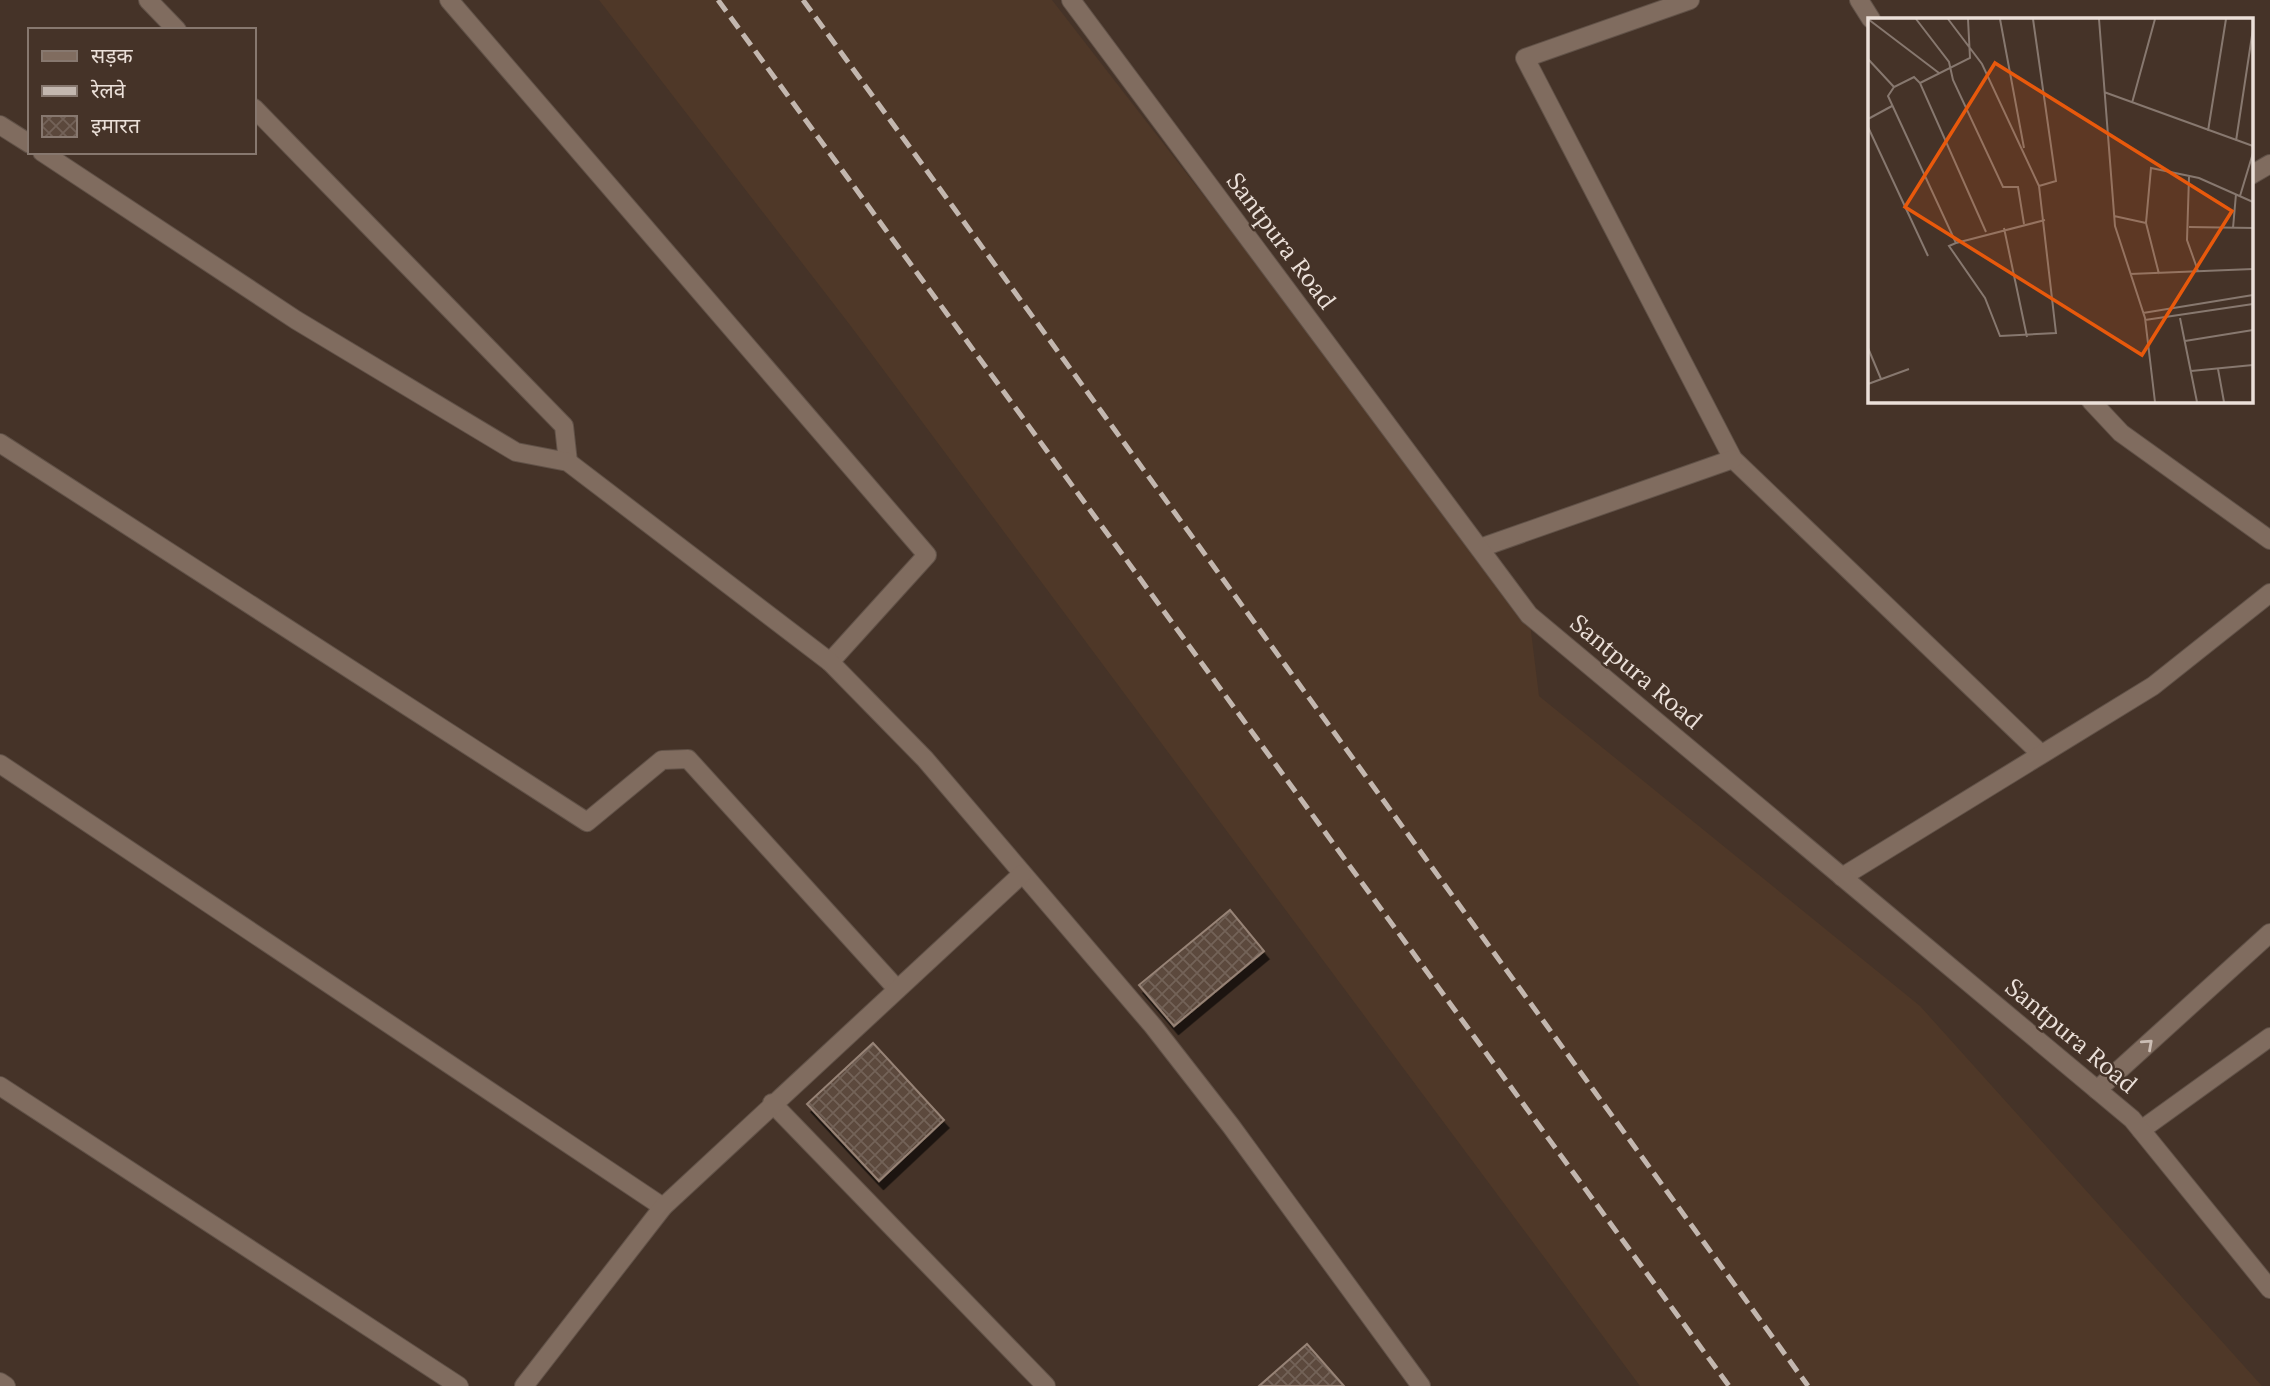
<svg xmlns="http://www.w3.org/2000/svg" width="2270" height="1386" viewBox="0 0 2270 1386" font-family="Lora,'Noto Sans Devanagari',serif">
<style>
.built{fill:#4f3828}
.building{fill:url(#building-cross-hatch);stroke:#978376;stroke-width:2;filter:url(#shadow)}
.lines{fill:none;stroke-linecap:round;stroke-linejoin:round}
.minor-casing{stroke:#615248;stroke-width:20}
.tertiary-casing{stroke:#615248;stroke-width:20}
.minor{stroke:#806c5f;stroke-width:18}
.tertiary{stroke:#806c5f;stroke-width:18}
.rail{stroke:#c3b7af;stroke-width:5;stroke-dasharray:14 7;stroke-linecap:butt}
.oneway{stroke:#cbbdb4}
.labels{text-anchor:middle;stroke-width:5;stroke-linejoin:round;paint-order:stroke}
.street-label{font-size:24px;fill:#ebe0d9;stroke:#453328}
.inset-road{fill:none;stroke:#87786f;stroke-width:2}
.view{fill:#e8590c;fill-opacity:0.15;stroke:#e8590c;stroke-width:3.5}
.inset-edge{fill:none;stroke:#ebe0d9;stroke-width:3.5}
</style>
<defs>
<pattern id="building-cross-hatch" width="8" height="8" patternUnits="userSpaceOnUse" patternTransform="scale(1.75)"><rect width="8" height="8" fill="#5b483c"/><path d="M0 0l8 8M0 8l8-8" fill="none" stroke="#736258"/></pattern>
<filter id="shadow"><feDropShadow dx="4.5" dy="8" stdDeviation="0" flood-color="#0009"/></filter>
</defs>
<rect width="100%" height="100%" fill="#453328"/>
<path class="built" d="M 599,0 L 1052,0 L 1529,615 L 1539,696 L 1920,1006 L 2262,1386 L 1640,1386 L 850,325 Z"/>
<g class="building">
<path d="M 1230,910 L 1264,951 L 1174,1026 L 1139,985 Z"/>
<path d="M 873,1043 L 944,1120 L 879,1181 L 807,1104 Z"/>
<path d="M 1307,1344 L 1344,1386 L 1259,1386 Z"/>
</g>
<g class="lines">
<g class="minor-casing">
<g id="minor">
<path d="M 148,0 L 177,30"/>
<path d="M 449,0 L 927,555 L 830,662"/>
<path d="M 1690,0 L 1525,58 L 1733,459 L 2040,753"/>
<path d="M 1859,0 L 1871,19"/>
<path d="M 254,108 L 564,426 L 568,462"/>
<path d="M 0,125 L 30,144"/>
<path d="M 42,152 L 296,320 L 516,452 L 568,462 L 830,662 L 925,759 L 1153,1026 L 1231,1126 L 1421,1386"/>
<path d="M 2251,175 L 2270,164"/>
<path d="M 2091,401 L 2121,433 L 2270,540"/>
<path d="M 0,443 L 587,822 L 662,760 L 688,759 L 897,989"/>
<path d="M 1480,548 L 1733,459"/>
<path d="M 0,764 L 663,1207"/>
<path d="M 1842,877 L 2153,686 L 2270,593"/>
<path d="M 0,1086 L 459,1386"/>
<path d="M 2097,1090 L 2270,933"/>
<path d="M 772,1103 L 1046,1386"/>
<path d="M 2141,1130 L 2270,1037"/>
<path d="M 0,1382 L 6,1386"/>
<path d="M 524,1386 L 663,1207 L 1022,874"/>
</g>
</g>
<g class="tertiary-casing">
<path id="tertiary" d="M 1071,0 L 1529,615 L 2132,1119 L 2270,1289"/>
</g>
<use href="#minor" class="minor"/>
<use href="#tertiary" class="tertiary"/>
<g class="rail">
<path d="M 718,0 L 1729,1386"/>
<path d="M 803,0 L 1808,1386"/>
</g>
</g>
<defs><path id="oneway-chevron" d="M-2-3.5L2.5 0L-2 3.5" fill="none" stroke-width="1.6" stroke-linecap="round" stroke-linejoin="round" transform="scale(1.75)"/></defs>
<use class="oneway" href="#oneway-chevron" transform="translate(2148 1044) rotate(-42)"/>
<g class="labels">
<g class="street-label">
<text transform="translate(1281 241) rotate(53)" y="8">Santpura Road</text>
<text transform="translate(1636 672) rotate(40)" y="8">Santpura Road</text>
<text transform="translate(2071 1036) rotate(40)" y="8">Santpura Road</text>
</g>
</g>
<g transform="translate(1868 18)">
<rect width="385" height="385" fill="#453328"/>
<path class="inset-road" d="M 0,1 L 71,55M 48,1 L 81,44 L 85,62 L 135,169 L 150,169 L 156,206M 80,1 L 114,46 L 171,168 L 188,315 L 132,318 L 117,280 L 81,228 L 88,225 L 20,78 L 26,69 L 46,59 L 52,65 L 118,214M 132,1 L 156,130M 165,1 L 188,163 L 171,168M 231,1 L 247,208 L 277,300 L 287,384M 0,41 L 26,69M 52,65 L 102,40 L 100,1M 236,74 L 385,128M 264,85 L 287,1M 0,101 L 24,88M 0,109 L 60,238M 340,113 L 358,1M 368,123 L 385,11M 321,159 L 319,222 L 330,253M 372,178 L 385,135M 246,198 L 278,205M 321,209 L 385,210M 136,210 L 159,319M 365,210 L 368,176M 88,225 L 177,202M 262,256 L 385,251M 291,256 L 278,205 L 283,150 L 331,160 L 385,184M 275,295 L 385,277M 312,300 L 329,384M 277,302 L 385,286M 317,323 L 385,312M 0,330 L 13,361M 350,351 L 356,384M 323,353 L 385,347M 0,366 L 41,351"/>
<path class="view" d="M 127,45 L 364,193 L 274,337 L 37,189 Z"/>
<rect width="385" height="385" class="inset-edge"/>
</g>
<rect x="28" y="28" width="228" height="126" fill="#453328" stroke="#87786f" stroke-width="2"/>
<rect x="42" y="51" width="35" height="10" fill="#806c5f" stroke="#87786f" stroke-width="2"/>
<text x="91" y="63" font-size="21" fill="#ebe0d9">सड़क</text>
<rect x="42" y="86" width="35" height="10" fill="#c3b7af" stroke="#87786f" stroke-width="2"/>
<text x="91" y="98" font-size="21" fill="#ebe0d9">रेलवे</text>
<rect x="42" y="116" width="35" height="21" fill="url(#building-cross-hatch)" stroke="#87786f" stroke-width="2"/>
<text x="91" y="133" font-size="21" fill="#ebe0d9">इमारत</text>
</svg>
